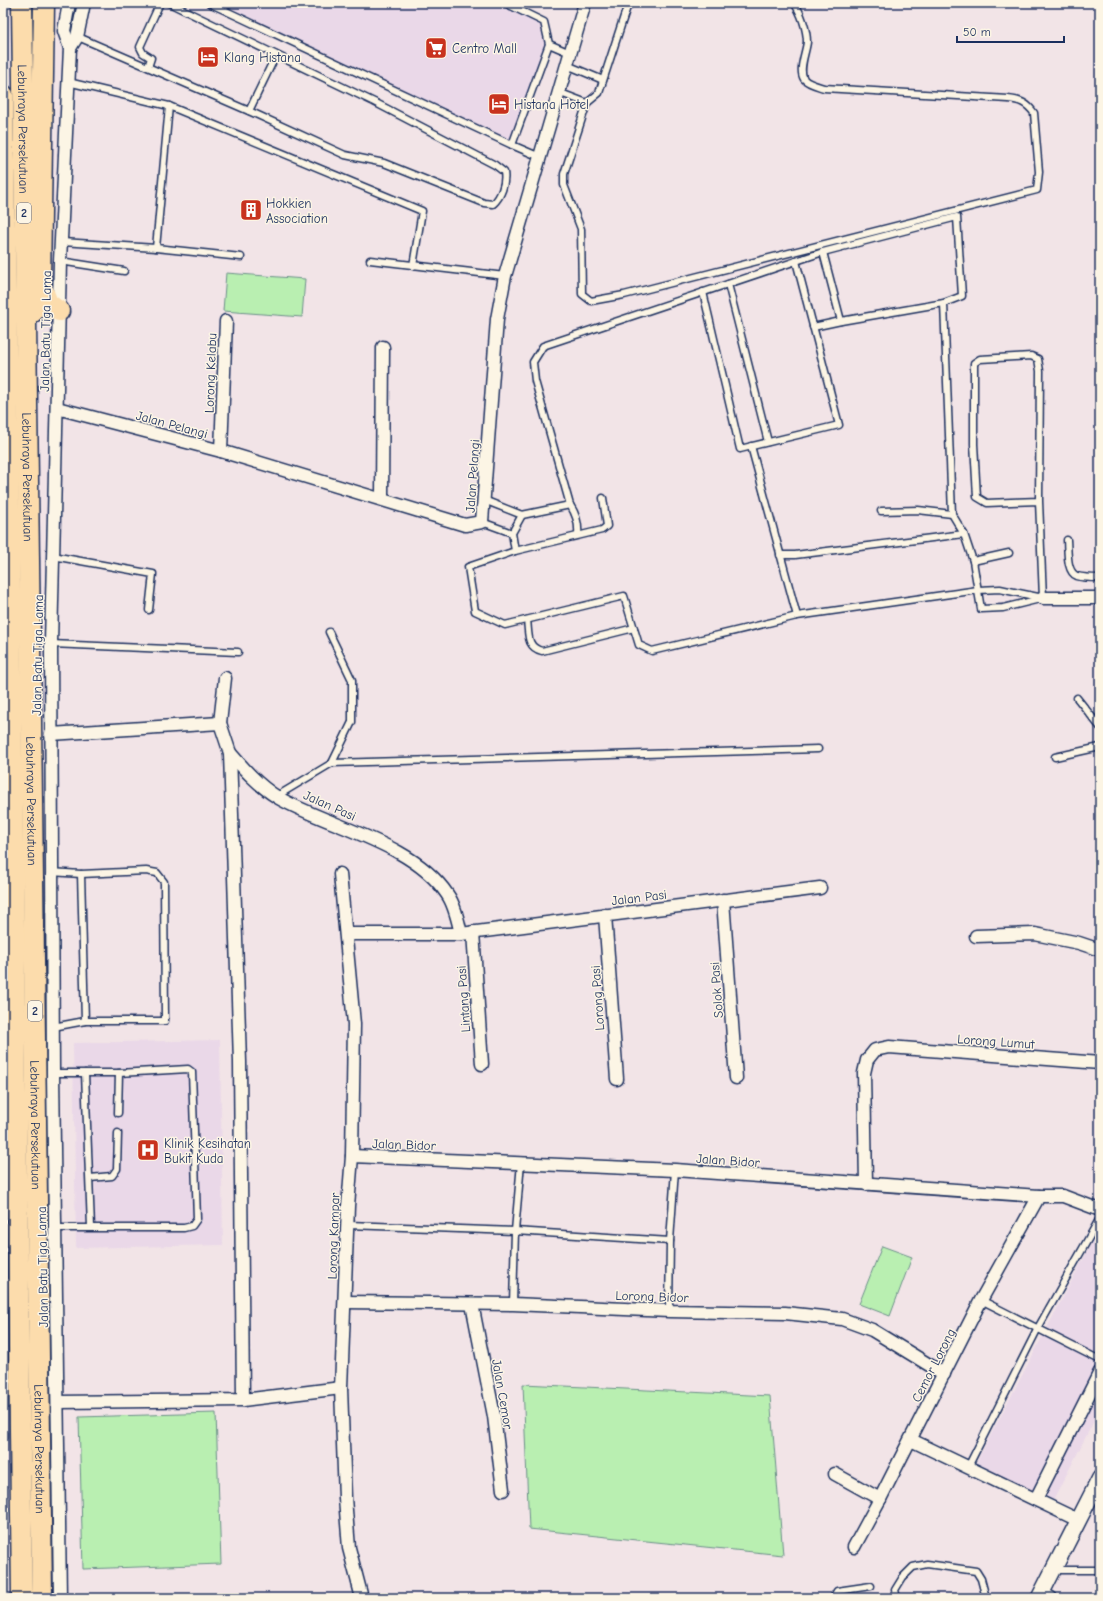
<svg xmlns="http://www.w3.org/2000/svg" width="1103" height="1601" viewBox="0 0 1103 1601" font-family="'Comic Neue',sans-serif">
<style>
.built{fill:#ead8e8}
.green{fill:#b9efb1;stroke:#6a8f88}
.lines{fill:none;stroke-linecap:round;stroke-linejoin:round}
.service-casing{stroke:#1b2f5e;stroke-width:9}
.minor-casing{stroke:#1b2f5e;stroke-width:15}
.tertiary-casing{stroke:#1b2f5e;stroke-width:18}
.trunk-casing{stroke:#1b2f5e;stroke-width:23}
.service{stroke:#fcf5e5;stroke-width:6}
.minor{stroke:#fcf5e5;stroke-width:12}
.tertiary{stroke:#fcf5e5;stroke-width:15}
.trunk{stroke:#fcdcac;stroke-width:20}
.labels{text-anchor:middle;stroke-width:3;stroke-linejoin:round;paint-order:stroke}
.shield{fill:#fcf5e5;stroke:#5e6a86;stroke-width:1}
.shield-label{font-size:12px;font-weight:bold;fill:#1b2f5e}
.poi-label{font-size:13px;fill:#1b2f5e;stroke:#fcf5e5;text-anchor:start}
.street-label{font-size:13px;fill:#1b2f5e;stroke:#fcf5e5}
</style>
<rect width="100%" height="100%" fill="#f2e4e7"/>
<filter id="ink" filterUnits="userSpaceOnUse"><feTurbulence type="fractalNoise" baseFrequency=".025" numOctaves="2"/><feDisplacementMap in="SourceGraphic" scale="8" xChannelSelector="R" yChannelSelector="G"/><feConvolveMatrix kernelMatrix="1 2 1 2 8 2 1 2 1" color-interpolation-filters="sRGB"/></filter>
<g filter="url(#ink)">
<g class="built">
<path d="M 219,3 L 497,3 L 541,25 L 545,44 L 510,141 Z"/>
<path d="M 220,1040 L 223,1245 L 76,1248 L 73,1043 Z"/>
<path d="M 1100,1227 L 1100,1409 L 1053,1501 L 975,1465 Z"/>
</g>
<g class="green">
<path d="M 226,273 L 305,279 L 302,317 L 223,311 Z"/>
<path d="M 882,1246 L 912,1257 L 890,1316 L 859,1304 Z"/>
<path d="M 523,1384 L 770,1396 L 783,1555 L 529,1529 Z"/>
<path d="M 216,1413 L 221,1564 L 83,1569 L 79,1417 Z"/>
</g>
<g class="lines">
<g class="service-casing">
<g id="service">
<path d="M 209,3 L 512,145 L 540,157"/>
<path d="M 505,3 L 544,22 L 549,44 L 512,145"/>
<path d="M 631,3 L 627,7 L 599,93 L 587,103 L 564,174 L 564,185 L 581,229 L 582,294 L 591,301 L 624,295 L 1037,190 L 1039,172 L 1034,113 C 1027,103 1020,100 1008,99 L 824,88 C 818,86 808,84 804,79 C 798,70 806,52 807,42 C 807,30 801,12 794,3"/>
<path d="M 76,36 L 249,111 L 345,155 L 384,163 L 484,203 L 493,204 C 501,197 506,183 504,172 L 495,165 L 374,102 L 169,3"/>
<path d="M 549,44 L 570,53"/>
<path d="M 567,65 L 603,80"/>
<path d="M 148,67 L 151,58 L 143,53 L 140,47 L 160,3"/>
<path d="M 68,82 L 169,106 L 422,211 L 413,266"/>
<path d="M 558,92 L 587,103"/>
<path d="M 249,111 L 276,55"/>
<path d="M 62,242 L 156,248 L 241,257"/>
<path d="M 156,248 L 169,106"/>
<path d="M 823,252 L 841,321"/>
<path d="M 370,260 L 505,276"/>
<path d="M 60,261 L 124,271"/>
<path d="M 728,284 L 768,442"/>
<path d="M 703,292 L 740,449 L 839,425 L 796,261"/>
<path d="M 944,303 L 952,514 L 964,534 L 973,561 L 981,609 L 1003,608 L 1040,599"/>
<path d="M 751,446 L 797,616"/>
<path d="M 484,500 L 522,515 L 570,505 L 535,381 L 533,362 L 543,346 L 823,252 L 957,217 L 962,296 L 944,303 L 841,321 L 813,327"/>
<path d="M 1039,501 L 987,503 L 977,497 L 974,444 L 974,363 L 980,359 L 1031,356 L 1038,359 L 1040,371 L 1039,501 L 1043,598"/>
<path d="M 570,505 C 576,514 579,524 578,535"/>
<path d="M 881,511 L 918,510 L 952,514"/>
<path d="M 522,515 L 512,533 L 515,551 L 468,567 L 475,611 L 505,625 L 624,596 L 639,645 L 652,651 L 797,616 L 978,590 L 1000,589 L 1043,598"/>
<path d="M 482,522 L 512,533"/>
<path d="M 1067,540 C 1068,550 1066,572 1077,576 C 1084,578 1093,578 1100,578"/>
<path d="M 515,551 L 602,530 L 607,526 L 603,498"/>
<path d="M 780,555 L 795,555 L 964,534"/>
<path d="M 53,556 L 153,574 L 149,610"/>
<path d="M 973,561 L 1009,553"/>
<path d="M 527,620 C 529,634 526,647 542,651 L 634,628"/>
<path d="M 329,632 L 352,680 L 352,722 L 332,763"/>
<path d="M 51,644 L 238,652"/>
<path d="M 1077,698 L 1100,727"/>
<path d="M 1055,757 L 1100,747"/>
<path d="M 277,796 L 332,763 L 818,749"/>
<path d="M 51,872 L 81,874 L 146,871 L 157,873 L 164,882 L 165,1021 L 85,1021 L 53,1027"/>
<path d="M 81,874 L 85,1021"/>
<path d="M 53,1073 L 119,1073 L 188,1069 L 192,1072 L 197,1219 L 192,1226 L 184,1228 L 55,1228"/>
<path d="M 85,1073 L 91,1227"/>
<path d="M 118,1113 L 119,1073"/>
<path d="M 90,1178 L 112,1176 L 117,1169 L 118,1133"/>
<path d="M 348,1225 L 515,1231 L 670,1241"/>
<path d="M 981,1300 L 1100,1360"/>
<path d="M 513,1304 L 515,1231 L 521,1163"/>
<path d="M 669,1311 L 670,1241 L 675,1170"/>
<path d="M 968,1467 L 1038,1328 L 1100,1218"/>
<path d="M 1091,1496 L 1100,1501"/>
<path d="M 1054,1570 L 1100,1570"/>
<path d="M 833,1598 L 837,1591 L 871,1586"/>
<path d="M 897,1598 L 895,1590 L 903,1577 L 913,1567 L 927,1564 L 976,1571 L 981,1579 L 986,1598"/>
</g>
</g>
<g class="minor-casing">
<g id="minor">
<path d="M 70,48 L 77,37 L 84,3"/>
<path d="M 57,408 L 221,451 L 465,525 L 482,522 L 497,319 L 505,276 L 585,3"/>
<path d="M 221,451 L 226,321"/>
<path d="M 382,499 L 383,347"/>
<path d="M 1043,598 L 1100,598"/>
<path d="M 225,678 L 220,723 L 230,753 L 240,1062 L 243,1400"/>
<path d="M 51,734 L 220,723"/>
<path d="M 230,753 C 244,769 258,785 277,797 C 328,827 412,842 447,894 C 455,905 458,921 461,934"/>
<path d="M 340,874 L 354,1024 L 352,1156 L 348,1206 L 341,1388 L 345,1498 L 349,1548 L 362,1598"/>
<path d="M 723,900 L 736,1078"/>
<path d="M 605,915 L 617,1079"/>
<path d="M 473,932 L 482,1064"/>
<path d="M 346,934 L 461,934 L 820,888"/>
<path d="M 976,936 L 1035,934 L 1079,943 L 1100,950"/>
<path d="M 352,1156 L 675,1170 L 1039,1196 L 1063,1196 L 1100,1210"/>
<path d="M 866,1184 L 864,1073 L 867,1060 L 875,1050 L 889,1047 L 1100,1063"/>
<path d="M 345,1302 L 513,1304 L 669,1311 L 785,1313 L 842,1319 L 872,1330 L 944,1374"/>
<path d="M 472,1304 L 494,1416 L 503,1490"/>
<path d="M 58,1402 L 243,1400 L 341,1388"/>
<path d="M 911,1440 L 1078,1520"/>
<path d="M 835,1474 L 880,1499"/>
<path d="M 1036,1499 L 1100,1372"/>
<path d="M 854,1547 L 880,1499 L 981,1300 L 1039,1196"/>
<path d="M 1042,1593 L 1051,1598"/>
<path d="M 60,1598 L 53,1073 L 51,644 L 60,261 L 70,48 L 64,31 L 69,3"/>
</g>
</g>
<g class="tertiary-casing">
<path id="tertiary" d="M 1039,1598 L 1100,1478"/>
</g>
<g class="trunk-casing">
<g id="trunk">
<path id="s1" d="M 22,3 L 42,1598"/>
<path d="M 3,95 L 8,424 L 22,1598"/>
<path d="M 40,282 L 48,303 L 59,311"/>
<path d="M 33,312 L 40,282 L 44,3"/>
</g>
</g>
<use href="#service" class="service"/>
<use href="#minor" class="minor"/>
<use href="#tertiary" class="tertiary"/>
<use href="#trunk" class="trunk"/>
</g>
</g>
<defs>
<g id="supermarket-square" transform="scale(1.15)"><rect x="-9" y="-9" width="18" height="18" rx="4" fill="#c8321e" stroke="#fcf5e5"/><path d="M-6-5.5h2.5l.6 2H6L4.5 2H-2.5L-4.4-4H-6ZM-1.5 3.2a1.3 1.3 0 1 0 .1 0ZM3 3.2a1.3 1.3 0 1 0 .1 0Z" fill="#fff"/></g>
<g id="hotel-square" transform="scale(1.15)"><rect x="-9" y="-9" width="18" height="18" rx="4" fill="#c8321e" stroke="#fcf5e5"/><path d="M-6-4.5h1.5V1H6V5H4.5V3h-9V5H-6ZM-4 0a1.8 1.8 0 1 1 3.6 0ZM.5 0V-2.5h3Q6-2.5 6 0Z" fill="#fff"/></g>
<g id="building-square" transform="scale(1.15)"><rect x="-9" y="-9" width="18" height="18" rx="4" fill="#c8321e" stroke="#fcf5e5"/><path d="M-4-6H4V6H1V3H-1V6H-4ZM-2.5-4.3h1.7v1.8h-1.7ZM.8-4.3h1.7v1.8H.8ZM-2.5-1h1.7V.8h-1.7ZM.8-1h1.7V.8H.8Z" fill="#fff"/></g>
<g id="hospital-square" transform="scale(1.15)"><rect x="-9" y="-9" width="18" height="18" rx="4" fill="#c8321e" stroke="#fcf5e5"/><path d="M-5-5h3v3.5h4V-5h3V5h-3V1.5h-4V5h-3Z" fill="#fff"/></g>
</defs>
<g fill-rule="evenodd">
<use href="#supermarket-square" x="436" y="48"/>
<use href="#hotel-square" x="208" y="57"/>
<use href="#hotel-square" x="499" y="104"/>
<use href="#building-square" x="251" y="210"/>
<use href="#hospital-square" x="148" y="1150"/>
</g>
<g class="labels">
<g class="shield">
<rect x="17" y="203" width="14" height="20" rx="3"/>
<rect x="28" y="1001" width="14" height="20" rx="3"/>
</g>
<g class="shield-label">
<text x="24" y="217">2</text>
<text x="35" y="1015">2</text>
</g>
<g class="poi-label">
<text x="452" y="53">Centro Mall</text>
<text x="224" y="62">Klang Histana</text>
<text x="514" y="109">Histana Hotel</text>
<text x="266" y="208">Hokkien<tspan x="266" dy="15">Association</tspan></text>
<text x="164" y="1148">Klinik Kesihatan<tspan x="164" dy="15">Bukit Kuda</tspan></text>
</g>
<g class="street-label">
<text dy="5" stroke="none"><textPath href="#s1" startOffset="126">Lebuhraya Persekutuan</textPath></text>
<text transform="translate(45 331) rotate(-89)" y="5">Jalan Batu Tiga Lama</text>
<text transform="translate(210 373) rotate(-88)" y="5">Lorong Kelabu</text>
<text transform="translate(172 424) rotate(15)" y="5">Jalan Pelangi</text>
<text transform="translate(472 476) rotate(-86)" y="5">Jalan Pelangi</text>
<text dy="5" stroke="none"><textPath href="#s1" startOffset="474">Lebuhraya Persekutuan</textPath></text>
<text transform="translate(37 655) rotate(-89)" y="5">Jalan Batu Tiga Lama</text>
<text dy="5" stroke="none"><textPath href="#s1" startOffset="798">Lebuhraya Persekutuan</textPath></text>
<text transform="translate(330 805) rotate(24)" y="5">Jalan Pasi</text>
<text transform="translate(639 897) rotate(-7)" y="5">Jalan Pasi</text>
<text transform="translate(716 990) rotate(-94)" y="5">Solok Pasi</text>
<text transform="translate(597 998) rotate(-94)" y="5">Lorong Pasi</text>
<text transform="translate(463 999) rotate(-94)" y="5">Lintang Pasi</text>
<text transform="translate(996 1041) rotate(4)" y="5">Lorong Lumut</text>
<text dy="5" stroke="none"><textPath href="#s1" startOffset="1122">Lebuhraya Persekutuan</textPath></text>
<text transform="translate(404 1144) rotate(2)" y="5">Jalan Bidor</text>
<text transform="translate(728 1160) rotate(4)" y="5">Jalan Bidor</text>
<text transform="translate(333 1236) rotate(-88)" y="5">Lorong Kampar</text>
<text transform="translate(42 1267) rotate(-91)" y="5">Jalan Batu Tiga Lama</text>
<text transform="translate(652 1296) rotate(2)" y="5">Lorong Bidor</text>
<text transform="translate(933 1365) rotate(-63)" y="5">Cemor Lorong</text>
<text transform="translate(503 1394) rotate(80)" y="5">Jalan Cemor</text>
<text dy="5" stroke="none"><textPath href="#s1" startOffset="1446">Lebuhraya Persekutuan</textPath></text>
</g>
</g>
<rect width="1103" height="1601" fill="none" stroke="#fcf5e5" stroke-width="16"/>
<rect x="8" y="8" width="1087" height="1585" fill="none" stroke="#1b2f5e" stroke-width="1.5" filter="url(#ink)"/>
<path d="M957 36v6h107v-6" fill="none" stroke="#1b2f5e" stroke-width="2"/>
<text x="963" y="36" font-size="12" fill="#1b2f5e" stroke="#fcf5e5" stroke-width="3" paint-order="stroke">50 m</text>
</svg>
